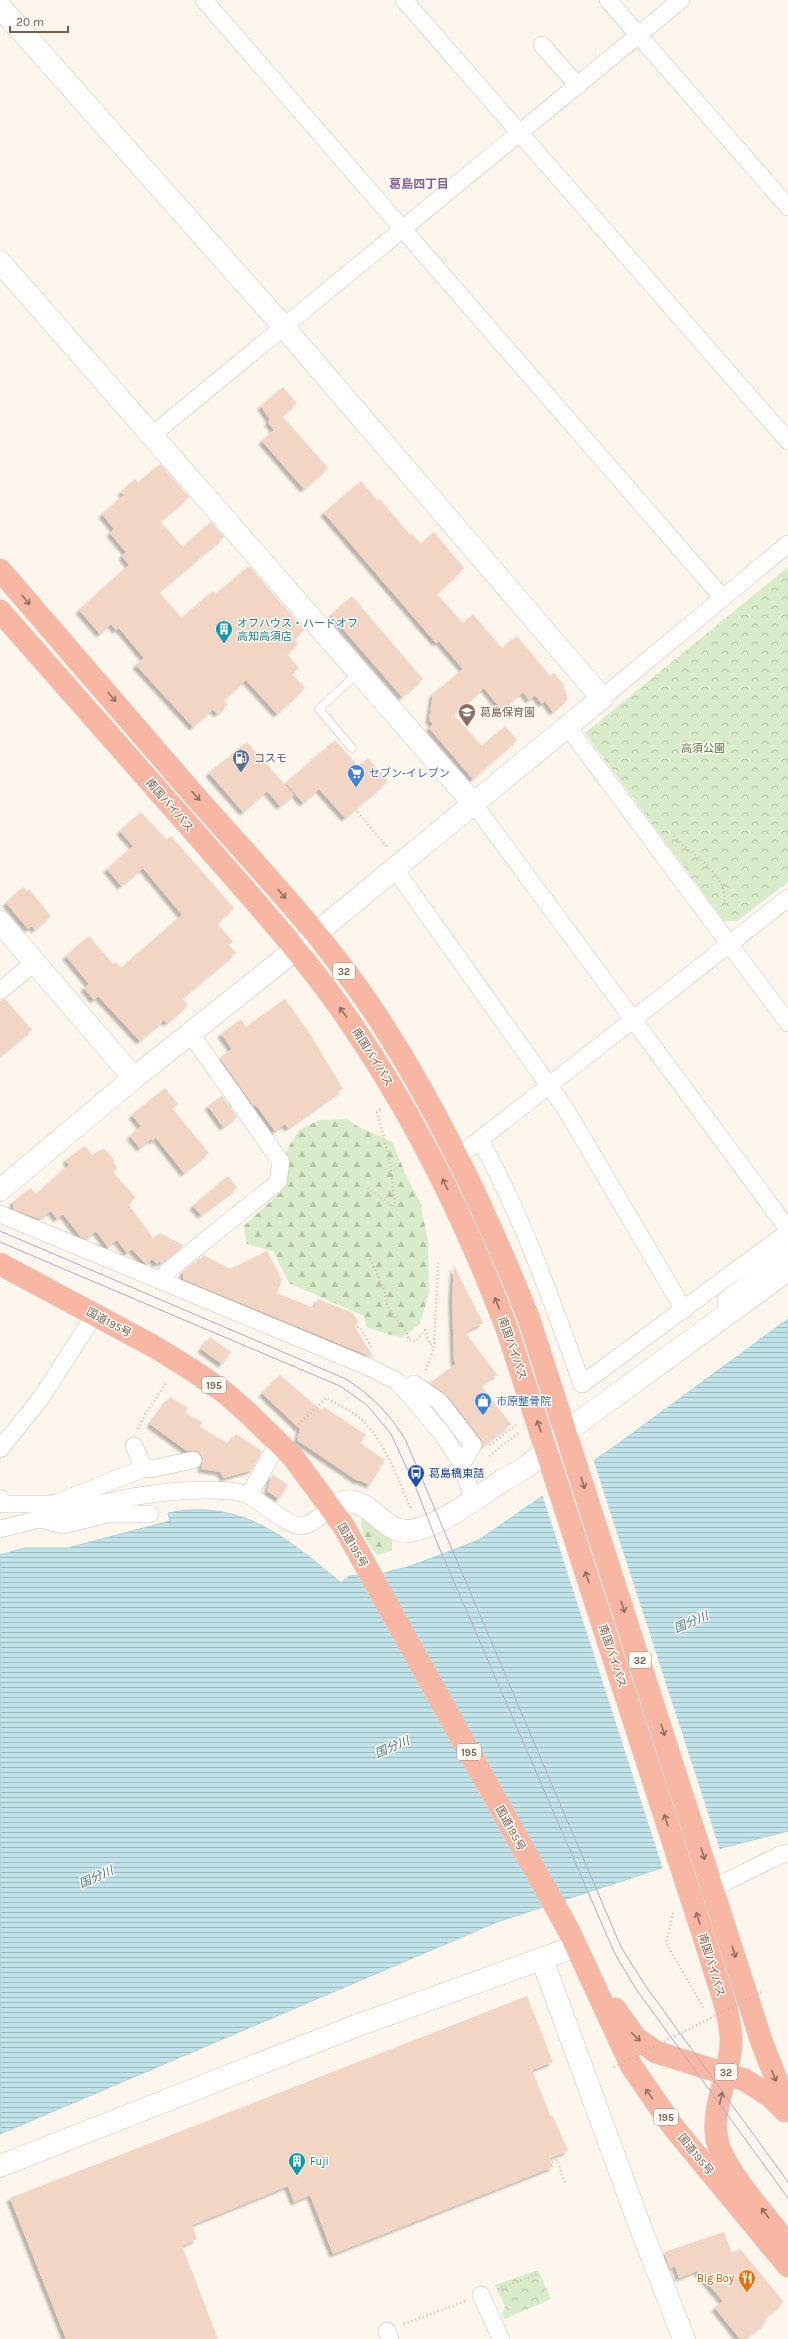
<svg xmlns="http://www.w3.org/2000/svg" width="788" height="2339" viewBox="0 0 788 2339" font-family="Karla,'Noto Sans JP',sans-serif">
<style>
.forest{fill:url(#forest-firs)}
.park{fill:url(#park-crowns)}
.water{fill:url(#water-rules);stroke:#a5d3da}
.pier{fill:#fdf6ec}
.building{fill:#f3d5c3;filter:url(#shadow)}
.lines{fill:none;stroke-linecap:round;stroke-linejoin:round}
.lane-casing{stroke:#d1beb0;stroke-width:9}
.street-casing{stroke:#d1beb0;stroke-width:18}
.secondary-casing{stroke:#d6c0b0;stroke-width:23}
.highway-casing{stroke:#dad1cd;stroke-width:23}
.path{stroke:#d9b8a5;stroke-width:2.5;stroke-dasharray:1 3;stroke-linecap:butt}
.lane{stroke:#fff;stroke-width:8}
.street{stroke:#fff;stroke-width:17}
.secondary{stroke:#fff;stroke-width:22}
.highway{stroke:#f7b7a3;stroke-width:22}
.tram{stroke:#b9a8c9;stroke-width:1}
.path-bridge{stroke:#d9b8a5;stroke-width:2.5;stroke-dasharray:1 3;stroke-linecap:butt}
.oneway{stroke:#936e5e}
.labels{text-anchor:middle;stroke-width:3;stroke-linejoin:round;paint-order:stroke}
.shield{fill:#fffaf3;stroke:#a28b7f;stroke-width:1}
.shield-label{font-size:10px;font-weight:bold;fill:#7a5c4d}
.culture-label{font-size:11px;fill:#0d838f;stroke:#fffaf3;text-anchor:start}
.education-label{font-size:11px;fill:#785e54;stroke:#fffaf3;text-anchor:start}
.park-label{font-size:11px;fill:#537a41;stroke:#fffaf3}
.service-label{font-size:11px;fill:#4e5e75;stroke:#fffaf3;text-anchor:start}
.shop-label{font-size:11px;fill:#366cbe;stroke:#fffaf3;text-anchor:start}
.street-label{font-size:11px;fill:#7a5c4d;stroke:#fffaf3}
.transit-label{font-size:11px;fill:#164399;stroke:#fffaf3;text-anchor:start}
.food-label{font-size:11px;fill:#c56008;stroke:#fffaf3;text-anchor:end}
.neighbourhood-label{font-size:12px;font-weight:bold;fill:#846695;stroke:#fffaf3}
.water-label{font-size:12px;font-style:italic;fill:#437c86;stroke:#fffaf3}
</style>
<defs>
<pattern id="forest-firs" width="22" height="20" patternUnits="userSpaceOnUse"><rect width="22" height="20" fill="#d8ecc9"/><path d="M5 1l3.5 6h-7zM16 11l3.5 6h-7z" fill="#b4c2a5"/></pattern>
<pattern id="park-crowns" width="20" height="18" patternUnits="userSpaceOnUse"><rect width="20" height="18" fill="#d8ecc9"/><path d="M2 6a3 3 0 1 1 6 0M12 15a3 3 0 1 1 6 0" fill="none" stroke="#b4c2a5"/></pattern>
<pattern id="water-rules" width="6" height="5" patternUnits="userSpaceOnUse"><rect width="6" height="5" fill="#bfe3e8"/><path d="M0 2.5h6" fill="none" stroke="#a0bbbe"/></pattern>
<filter id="shadow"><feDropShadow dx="-3.5" dy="3.5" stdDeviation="1" flood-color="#0004"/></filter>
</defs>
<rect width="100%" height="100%" fill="#fdf6ec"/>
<g class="forest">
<path d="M 347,1119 L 357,1126 L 392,1142 L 406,1175 L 420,1202 L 428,1241 L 429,1293 L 420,1324 L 401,1338 L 366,1327 L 364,1316 L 289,1283 L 273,1251 L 247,1244 L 244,1226 L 282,1191 L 287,1175 L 284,1155 L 299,1130 L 319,1120 Z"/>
<path d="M 362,1518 L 392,1539 L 392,1551 L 377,1555 C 369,1545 358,1531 362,1518 Z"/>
</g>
<g class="park">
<path d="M 788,567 L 788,882 L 737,921 L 724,921 L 585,733 Z"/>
<path d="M 538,2270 L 551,2299 L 505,2319 L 502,2314 L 505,2307 L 495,2285 Z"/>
</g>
<path class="water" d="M 788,1319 L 788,1831 L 725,1847 L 497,1922 L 0,2134 L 0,1555 L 25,1548 L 68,1548 L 170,1521 L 168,1513 C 242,1498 288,1539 341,1583 L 349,1576 L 384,1573 L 411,1566 L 479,1540 L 618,1444 Z"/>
<path class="pier" d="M 593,1459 L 720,1850 L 663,1869 L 542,1494 Z"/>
<g class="building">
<path d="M 283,387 L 297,403 L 282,416 L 328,468 L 304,489 L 262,441 L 274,430 L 268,422 L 270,420 L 261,406 Z"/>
<path d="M 160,464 L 189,497 L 160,521 L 183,547 L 211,522 L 224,537 L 159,592 L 182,618 L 213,591 L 216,594 L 249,566 L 304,630 L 294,639 L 298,644 L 287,654 L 299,668 L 292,674 L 305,688 L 277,714 L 246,680 L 224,700 L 228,705 L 217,714 L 213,709 L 193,727 L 136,665 L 144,658 L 119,628 L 116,630 L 111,624 L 100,634 L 79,610 L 129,565 L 122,556 L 126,552 L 110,533 L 114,529 L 102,514 L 124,495 L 121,492 L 135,479 L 138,483 Z"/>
<path d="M 361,481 L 378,501 L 380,499 L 410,535 L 412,534 L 421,544 L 434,532 L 464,568 L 437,594 L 463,623 L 473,614 L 502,648 L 517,636 L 550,676 L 554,673 L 563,684 L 568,699 L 553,712 L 545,701 L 542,704 L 535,695 L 529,700 L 523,692 L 502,710 L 484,688 L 453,714 L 482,746 L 505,726 L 517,740 L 473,779 L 429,728 L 433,724 L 429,720 L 433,694 L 463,669 L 439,641 L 436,643 L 324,513 Z"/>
<path d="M 352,596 L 423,679 L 402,697 L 331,615 Z"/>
<path d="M 335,740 L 358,766 L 368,758 L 388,781 L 345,818 L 319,789 L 303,803 L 286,783 Z"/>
<path d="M 247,742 L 294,795 L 280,806 L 267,791 L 243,812 L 209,773 Z"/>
<path d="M 141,812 L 167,840 L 171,836 L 234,908 L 217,923 L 233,942 L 229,945 L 236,953 L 182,998 L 188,1005 L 167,1023 L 164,1020 L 140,1041 L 98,996 L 94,1000 L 84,988 L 89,984 L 66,956 L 89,936 L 113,964 L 116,962 L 121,968 L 182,915 L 143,868 L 121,886 L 107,869 L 133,846 L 120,831 Z"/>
<path d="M 23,887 L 27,891 L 29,889 L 51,916 L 35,930 L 32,926 L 28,929 L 6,903 Z"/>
<path d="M 5,999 L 32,1030 L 0,1056 L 0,1001 Z"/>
<path d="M 285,999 L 310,1034 L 343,1089 L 288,1128 L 285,1124 L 275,1131 L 256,1105 L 254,1106 L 220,1058 L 232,1049 L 221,1034 L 241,1019 L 246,1027 Z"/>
<path d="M 165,1088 L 178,1104 L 172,1108 L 209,1153 L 184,1173 L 156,1138 L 153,1141 L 151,1139 L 140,1148 L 130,1136 L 141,1126 L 132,1115 Z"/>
<path d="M 222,1096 L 237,1117 L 223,1127 L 208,1106 Z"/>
<path d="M 85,1146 L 92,1155 L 104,1148 L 115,1161 L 113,1162 L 117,1168 L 113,1172 L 135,1197 L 129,1205 L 153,1238 L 160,1233 L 183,1245 L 182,1247 L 161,1263 L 160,1261 L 157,1264 L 152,1259 L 146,1264 L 132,1249 L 127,1253 L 117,1240 L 108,1247 L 96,1231 L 86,1239 L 81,1237 L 63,1214 L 57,1219 L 51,1211 L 39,1219 L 13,1209 L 13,1202 L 31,1188 L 36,1194 L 69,1165 L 66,1160 Z"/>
<path d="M 228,1176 L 237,1188 L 201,1215 L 193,1206 Z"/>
<path d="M 267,1251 L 282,1280 L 277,1293 L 314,1308 L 318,1299 L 353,1313 L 358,1321 L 355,1327 L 374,1358 L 183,1279 L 183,1272 L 194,1262 L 197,1266 L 203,1255 L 230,1269 Z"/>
<path d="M 454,1266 L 483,1323 L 465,1332 L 498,1376 L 494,1376 L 481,1386 L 511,1424 L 483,1446 L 481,1439 L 448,1396 L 430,1383 L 456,1364 L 454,1361 L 452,1298 Z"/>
<path d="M 210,1337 L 231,1352 L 222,1364 L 201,1349 Z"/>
<path d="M 280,1375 L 321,1410 L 324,1407 L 366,1435 L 360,1443 L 385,1460 L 370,1485 L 359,1480 L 358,1481 L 297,1440 L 300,1429 L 262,1393 Z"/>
<path d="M 170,1397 L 188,1408 L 185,1413 L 202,1422 L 200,1427 L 229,1444 L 236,1434 L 262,1451 L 252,1470 L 224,1478 L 220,1472 L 201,1469 L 203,1458 L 200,1453 L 196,1450 L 187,1451 L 150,1424 Z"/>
<path d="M 272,1474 L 288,1485 L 279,1499 L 267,1491 Z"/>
<path d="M 527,1996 L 553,2062 L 532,2070 L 551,2117 L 553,2116 L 568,2151 L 550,2158 L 553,2167 L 333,2254 L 310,2195 L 294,2202 L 288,2186 L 192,2225 L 197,2239 L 182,2246 L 218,2339 L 66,2339 L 10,2198 Z"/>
<path d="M 724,2232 L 732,2253 L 740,2249 L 784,2302 L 764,2319 L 766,2322 L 745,2339 L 740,2339 L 715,2308 L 723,2301 L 697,2271 L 679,2278 L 675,2266 L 670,2269 L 664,2252 Z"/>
</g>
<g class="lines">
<g class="lane-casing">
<path id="lane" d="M 352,748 L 319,709 L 358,673"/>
</g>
<g class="street-casing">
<g id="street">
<path d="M 204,0 L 722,597"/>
<path d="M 404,0 L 788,441"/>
<path d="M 608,0 L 788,207"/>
<path d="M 542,45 L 578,86"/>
<path d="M 152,435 L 681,0"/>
<path d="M 602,698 L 788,544"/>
<path d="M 567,726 L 788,1023"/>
<path d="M 473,803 L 788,1229"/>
<path d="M 394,868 L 565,1108 L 684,1310"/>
<path d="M 0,991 L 35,962"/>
<path d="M 480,1140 C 523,1217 552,1302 582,1384 L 788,1232"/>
<path d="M 459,1156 L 788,898"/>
<path d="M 0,1214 L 371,1368 L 396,1381 L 406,1391 L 443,1435 L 462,1464 L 473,1500"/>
<path d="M 160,1280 L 170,1269 L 278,1182 L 281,1162 L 190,1033"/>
<path d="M 726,1315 L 726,1300 L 788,1251"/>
<path d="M 406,1391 L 414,1384 L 440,1402 L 473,1445 L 462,1464"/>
<path d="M 0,1449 L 41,1398 L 95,1314"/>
<path d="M 144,1468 L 151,1469 L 193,1460"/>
<path d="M 249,1495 L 272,1454"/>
<path d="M 0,1498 L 2,1504 L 51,1504 L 59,1502 L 62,1512"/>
<path d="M 59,1502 L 144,1468 L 134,1446"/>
<path d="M 40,1519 L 63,1525 L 108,1514 L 150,1514"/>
<path d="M 0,1529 C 75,1511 152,1484 231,1491 C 236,1492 243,1493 248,1495 C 263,1501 290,1531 306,1525 C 315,1522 324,1513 331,1508"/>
<path d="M 713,1888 L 778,1856 L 788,1853"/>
<path d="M 481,2295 L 501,2339"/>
<path d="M 387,2331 L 390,2339"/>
</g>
</g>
<g class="secondary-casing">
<g id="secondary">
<path d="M 0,7 L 283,326 L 602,698 L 315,934 L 134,1078 L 0,1190"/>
<path d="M 0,262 L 473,803"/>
<path d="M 0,922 L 134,1078"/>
<path d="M 331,1508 C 367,1484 377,1533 409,1531 C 438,1528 477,1497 502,1481 C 513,1475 526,1468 535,1460 C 546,1451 556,1441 567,1431 L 788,1270"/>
<path d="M 542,1959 L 641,2229 L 684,2339"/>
<path d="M 0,2166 L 353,2027 L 577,1946"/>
</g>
</g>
<g class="highway-casing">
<g id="highway">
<path d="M 0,570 C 63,642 125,716 188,788 C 252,861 321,932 375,1013 C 438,1109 486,1212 529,1319 L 762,2043 L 788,2109"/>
<path d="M 0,611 C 66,686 131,760 197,835 C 252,898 308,959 354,1028 C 418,1122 467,1224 507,1329 L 711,1959 C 718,1984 730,2012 731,2039 C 732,2074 707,2112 719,2147 C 730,2177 768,2218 788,2245"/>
<path d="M 0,1264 L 155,1347 L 192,1370 L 224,1392 L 248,1413 L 293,1457 L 343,1525 L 569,1931 L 632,2067 L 674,2128 L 788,2266"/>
<path d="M 615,2009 L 636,2038 L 656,2052 L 745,2080 L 771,2097 L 785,2111"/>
</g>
</g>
<g class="path">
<path d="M 355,809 L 388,848"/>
<path d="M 674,836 C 692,856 730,873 724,906"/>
<path d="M 368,1188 L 393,1207 L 395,1204 L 389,1157 L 377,1112 L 381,1109"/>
<path d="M 370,1259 L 384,1289 L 387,1306 L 406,1331 L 409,1340 L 416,1341 L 425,1330 L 430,1344 L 435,1343"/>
<path d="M 357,1327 L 360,1328 L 372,1348"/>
<path d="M 426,1370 L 434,1347 L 438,1263"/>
<path d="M 138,1429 L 144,1416 L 166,1383"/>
<path d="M 293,1430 L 326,1398 C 338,1405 355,1412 365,1423 C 387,1446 398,1480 411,1509"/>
<path d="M 490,1445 L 516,1425"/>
<path d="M 489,1456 L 519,1433"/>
<path d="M 673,1913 L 666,1943 L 703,2007"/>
<path d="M 552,2162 L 557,2160 L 565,2183"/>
<path d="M 498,2289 L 537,2274"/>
<path d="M 404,2324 L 465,2301"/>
</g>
<use href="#lane" class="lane"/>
<use href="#street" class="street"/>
<use href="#secondary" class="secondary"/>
<use href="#highway" class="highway"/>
<g class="tram">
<path d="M 0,1231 L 346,1379 C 371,1395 391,1415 406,1441 L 621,1947 L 645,1985 L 788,2182"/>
<path d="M 0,1242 L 340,1386 L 367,1405 L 391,1434 L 416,1488 L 438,1545 L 614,1952 L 636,1989 L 788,2198"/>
</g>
<path class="path-bridge" d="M 614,2067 L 764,1991"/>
</g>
<defs><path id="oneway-shaft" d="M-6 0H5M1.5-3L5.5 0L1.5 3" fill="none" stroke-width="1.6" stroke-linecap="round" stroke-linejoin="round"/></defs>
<g class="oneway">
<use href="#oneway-shaft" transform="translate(26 600) rotate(49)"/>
<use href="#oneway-shaft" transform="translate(112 697) rotate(50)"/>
<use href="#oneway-shaft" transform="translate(196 796) rotate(48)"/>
<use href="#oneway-shaft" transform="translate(282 894) rotate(50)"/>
<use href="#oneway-shaft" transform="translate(343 1012) rotate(-126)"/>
<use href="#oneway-shaft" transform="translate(445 1184) rotate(-115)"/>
<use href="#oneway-shaft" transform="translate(497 1303) rotate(-111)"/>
<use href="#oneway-shaft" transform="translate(539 1426) rotate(-108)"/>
<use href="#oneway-shaft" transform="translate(583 1483) rotate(72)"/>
<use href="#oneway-shaft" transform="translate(587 1577) rotate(-108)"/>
<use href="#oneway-shaft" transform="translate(623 1607) rotate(72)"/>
<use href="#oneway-shaft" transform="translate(663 1730) rotate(72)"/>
<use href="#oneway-shaft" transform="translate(666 1820) rotate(-108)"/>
<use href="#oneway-shaft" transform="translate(703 1854) rotate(72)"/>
<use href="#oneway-shaft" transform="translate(698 1918) rotate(-108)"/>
<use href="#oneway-shaft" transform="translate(734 1952) rotate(73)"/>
<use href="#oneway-shaft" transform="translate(636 2037) rotate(44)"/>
<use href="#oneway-shaft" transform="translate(774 2076) rotate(68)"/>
<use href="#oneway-shaft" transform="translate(649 2094) rotate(-125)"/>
<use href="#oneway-shaft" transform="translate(721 2098) rotate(-78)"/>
<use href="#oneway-shaft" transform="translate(765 2213) rotate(-127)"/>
</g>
<defs>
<g id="building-pin" transform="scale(0.9)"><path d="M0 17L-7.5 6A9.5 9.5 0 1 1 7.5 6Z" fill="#0f9aa8" stroke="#fffaf3"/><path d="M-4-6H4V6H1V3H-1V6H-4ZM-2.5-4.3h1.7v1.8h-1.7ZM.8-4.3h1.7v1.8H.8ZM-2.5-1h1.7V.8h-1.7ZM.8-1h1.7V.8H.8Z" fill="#fff"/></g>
<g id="school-pin" transform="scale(0.9)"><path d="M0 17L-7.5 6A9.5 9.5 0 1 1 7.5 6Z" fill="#8d6e63" stroke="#fffaf3"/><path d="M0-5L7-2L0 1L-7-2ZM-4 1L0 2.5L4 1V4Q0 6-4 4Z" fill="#fff"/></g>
<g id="fuel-pin" transform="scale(0.9)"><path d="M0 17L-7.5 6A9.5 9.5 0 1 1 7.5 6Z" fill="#5c6f8a" stroke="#fffaf3"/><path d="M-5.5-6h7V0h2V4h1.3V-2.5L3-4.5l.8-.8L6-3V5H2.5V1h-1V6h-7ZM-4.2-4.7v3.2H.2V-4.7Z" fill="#fff"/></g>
<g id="supermarket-pin" transform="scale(0.9)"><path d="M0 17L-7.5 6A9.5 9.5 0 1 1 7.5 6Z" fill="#3f7fe0" stroke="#fffaf3"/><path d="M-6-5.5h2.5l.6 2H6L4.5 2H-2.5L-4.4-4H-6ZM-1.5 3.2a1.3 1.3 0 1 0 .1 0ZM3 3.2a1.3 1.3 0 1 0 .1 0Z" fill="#fff"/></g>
<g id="shop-pin" transform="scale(0.9)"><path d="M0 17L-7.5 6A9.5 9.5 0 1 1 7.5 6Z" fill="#3f7fe0" stroke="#fffaf3"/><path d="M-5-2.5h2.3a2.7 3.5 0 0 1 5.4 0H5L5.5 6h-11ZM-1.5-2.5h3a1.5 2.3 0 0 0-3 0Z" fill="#fff"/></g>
<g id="bus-pin" transform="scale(0.9)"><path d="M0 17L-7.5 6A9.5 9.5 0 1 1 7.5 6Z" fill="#1a4fb4" stroke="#fffaf3"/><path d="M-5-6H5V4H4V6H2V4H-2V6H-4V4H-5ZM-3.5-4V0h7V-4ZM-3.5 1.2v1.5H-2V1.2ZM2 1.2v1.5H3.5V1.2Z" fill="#fff"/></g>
<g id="restaurant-pin" transform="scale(0.9)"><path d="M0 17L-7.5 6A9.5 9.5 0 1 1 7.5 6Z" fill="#e8710a" stroke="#fffaf3"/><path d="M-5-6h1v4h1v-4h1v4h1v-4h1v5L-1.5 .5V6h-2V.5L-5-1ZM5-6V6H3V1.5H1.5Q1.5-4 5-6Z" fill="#fff"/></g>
</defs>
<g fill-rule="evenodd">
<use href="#building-pin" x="224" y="629"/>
<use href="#school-pin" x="467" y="712"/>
<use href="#fuel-pin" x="241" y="758"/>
<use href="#supermarket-pin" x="356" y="773"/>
<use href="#shop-pin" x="483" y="1401"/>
<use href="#bus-pin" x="416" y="1473"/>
<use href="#building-pin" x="297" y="2161"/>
<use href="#restaurant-pin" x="747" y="2278"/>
</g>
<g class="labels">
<g class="shield">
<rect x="333" y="963" width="22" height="16" rx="3"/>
<rect x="202" y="1377" width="24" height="16" rx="3"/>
<rect x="629" y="1652" width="22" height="16" rx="3"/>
<rect x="457" y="1744" width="24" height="16" rx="3"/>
<rect x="715" y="2064" width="22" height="16" rx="3"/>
<rect x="654" y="2109" width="24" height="16" rx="3"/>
</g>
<g class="shield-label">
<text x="344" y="975">32</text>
<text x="214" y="1389">195</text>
<text x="640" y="1664">32</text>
<text x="469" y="1756">195</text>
<text x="726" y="2076">32</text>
<text x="666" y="2121">195</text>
</g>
<g class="culture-label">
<text x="237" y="627">オフハウス・ハードオフ<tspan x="237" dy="13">高知高須店</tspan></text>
<text x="310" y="2165">Fuji</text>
</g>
<g class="education-label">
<text x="480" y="716">葛島保育園</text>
</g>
<g class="park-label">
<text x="703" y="752">高須公園</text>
</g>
<g class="service-label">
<text x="254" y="762">コスモ</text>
</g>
<g class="shop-label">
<text x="369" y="777">セブン-イレブン</text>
<text x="496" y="1405">市原整骨院</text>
</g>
<g class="street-label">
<text transform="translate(170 805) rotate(49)" y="4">南国バイパス</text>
<text transform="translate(373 1057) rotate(58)" y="4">南国バイパス</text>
<text transform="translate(109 1322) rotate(28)" y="4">国道195号</text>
<text transform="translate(513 1348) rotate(71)" y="4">南国バイパス</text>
<text transform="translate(353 1545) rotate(60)" y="4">国道195号</text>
<text transform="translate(613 1656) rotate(72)" y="4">南国バイパス</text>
<text transform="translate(511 1828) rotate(61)" y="4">国道195号</text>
<text transform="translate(712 1965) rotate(73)" y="4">南国バイパス</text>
<text transform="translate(696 2154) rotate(51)" y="4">国道195号</text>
</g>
<g class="transit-label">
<text x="429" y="1477">葛島橋東詰</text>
</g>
<g class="food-label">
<text x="734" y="2282">Big Boy</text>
</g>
<g class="neighbourhood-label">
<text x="419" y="188">葛島四丁目</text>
</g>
<g class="water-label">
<text transform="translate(691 1622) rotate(-23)" y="4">国分川</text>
<text transform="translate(392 1747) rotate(-23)" y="4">国分川</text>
<text transform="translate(96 1877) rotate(-24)" y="4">国分川</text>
</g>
</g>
<path d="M10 26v6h58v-6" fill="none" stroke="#7a5c4d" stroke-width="2"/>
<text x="16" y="26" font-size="12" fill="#7a5c4d" stroke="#fffaf3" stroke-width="3" paint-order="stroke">20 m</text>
</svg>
